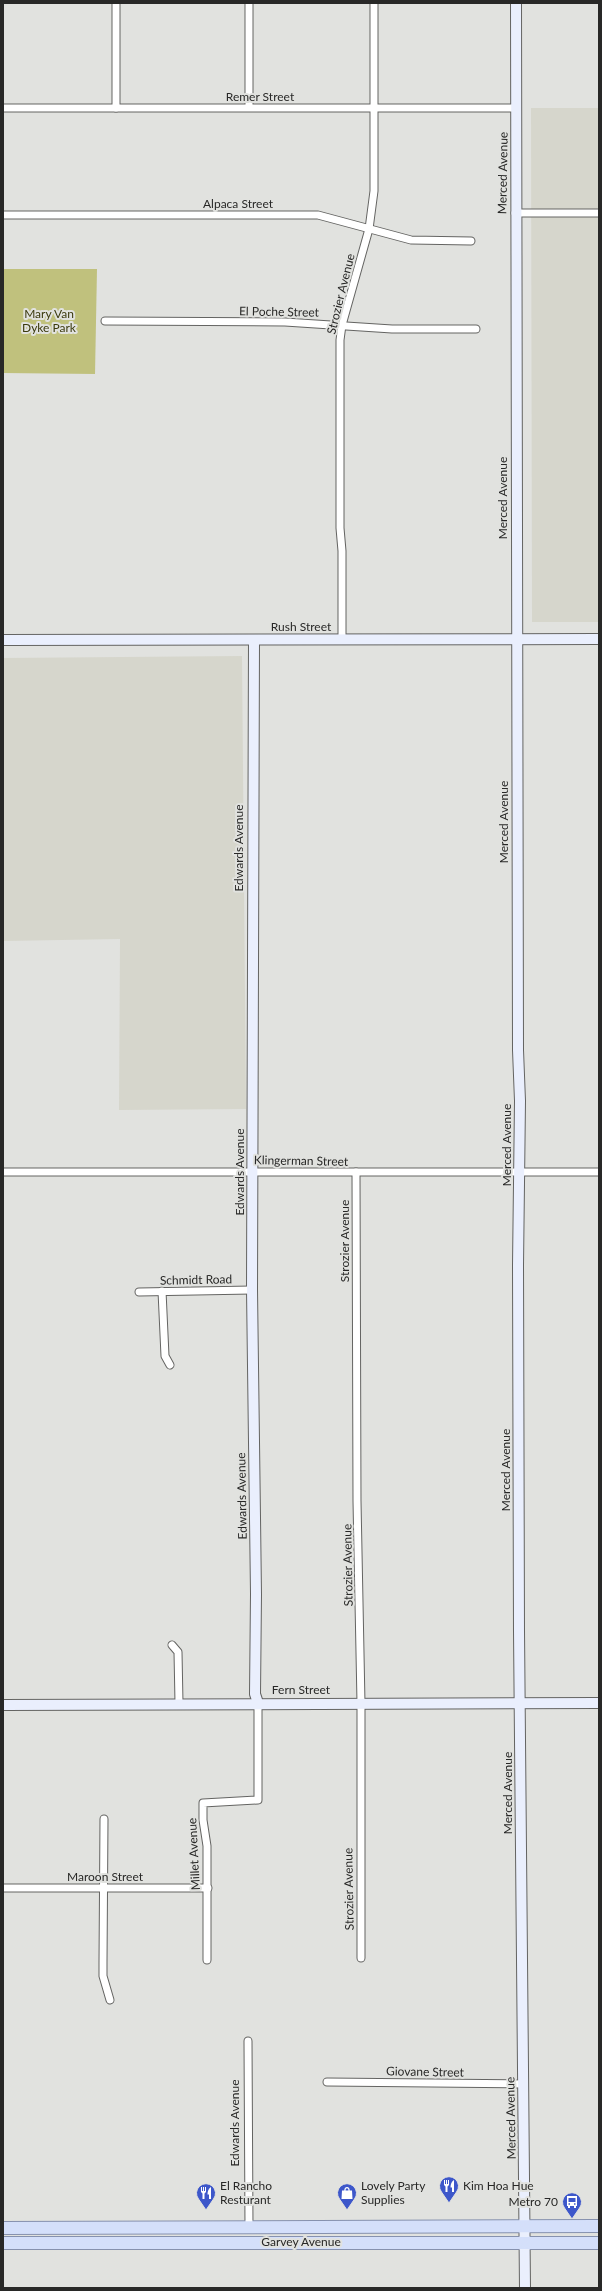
<svg xmlns="http://www.w3.org/2000/svg" width="602" height="2291" viewBox="0 0 602 2291" font-family="Lato,sans-serif">
<style>
.built{fill:#d6d6cc}
.green{fill:#c0c17d}
.lines{fill:none;stroke-linecap:round;stroke-linejoin:round}
.street-casing{stroke:#646462;stroke-width:9}
.secondary-casing{stroke:#646462;stroke-width:12}
.primary-casing{stroke:#8691ae;stroke-width:14}
.street{stroke:#fff;stroke-width:7}
.secondary{stroke:#eaeffd;stroke-width:10}
.primary{stroke:#d4dffa;stroke-width:12}
.labels{text-anchor:middle;stroke-width:4;stroke-linejoin:round;paint-order:stroke}
.street-label{font-size:12px;fill:#282827;stroke:#e1e2df}
.park-label{font-size:12px;fill:#3b3a0e;stroke:#e1e2df}
.poi-label{font-size:12px;fill:#282827;stroke:#e1e2df;text-anchor:start}
</style>
<rect width="100%" height="100%" fill="#e1e2df"/>
<g class="built">
<path d="M 531,108 L 599,108 L 599,622 L 532,622 Z"/>
<path d="M 242,656 L 246,1109 L 119,1110 L 120,939 L 3,941 L 3,658 Z"/>
</g>
<path class="green" d="M 3,269 L 97,269 L 95,374 L 3,373 Z"/>
<g class="lines">
<g class="street-casing">
<g id="street">
<path d="M 116,3 L 116,108"/>
<path d="M 249,3 L 249,107"/>
<path d="M 3,108 L 516,108"/>
<path d="M 515,213 L 599,213"/>
<path d="M 3,215 L 318,215 L 411,240 L 471,241"/>
<path d="M 105,321 L 285,322 L 392,329 L 476,329"/>
<path d="M 342,640 L 342,551 L 340,528 L 340,340 L 342,325 L 369,229 L 374,191 L 374,3"/>
<path d="M 3,1172 L 599,1172"/>
<path d="M 356,1172 L 357,1501 L 361,1703 L 361,1958"/>
<path d="M 162,1291 L 165,1356 L 170,1365"/>
<path d="M 139,1292 L 252,1290"/>
<path d="M 172,1645 L 178,1652 L 179,1703"/>
<path d="M 104,1819 L 103,1962 L 103,1976 L 110,2000"/>
<path d="M 3,1888 L 208,1888"/>
<path d="M 207,1960 L 207,1846 L 203,1820 L 203,1803 L 258,1800 L 258,1703"/>
<path d="M 248,2041 L 249,2228"/>
<path d="M 327,2082 L 523,2084"/>
</g>
</g>
<g class="secondary-casing">
<g id="secondary">
<path d="M 516,3 L 518,1050 L 520,1101 L 518,1265 L 519,1631 L 525,2288"/>
<path d="M 3,640 L 599,639"/>
<path d="M 254,640 L 252,1290 L 256,1594 L 255,1694 L 258,1703"/>
<path d="M 3,1705 L 599,1703"/>
</g>
</g>
<g class="primary-casing">
<g id="primary">
<path d="M 3,2228 L 599,2226"/>
<path d="M 3,2243 L 599,2243"/>
</g>
</g>
<use href="#street" class="street"/>
<use href="#secondary" class="secondary"/>
<use href="#primary" class="primary"/>
</g>
<defs>
<g id="restaurant-pin" transform="scale(1)"><path d="M0 17L-7.5 6A9.5 9.5 0 1 1 7.5 6Z" fill="#3d57ca" stroke="#e1e2df"/><path d="M-5-6h1v4h1v-4h1v4h1v-4h1v5L-1.5 .5V6h-2V.5L-5-1ZM5-6V6H3V1.5H1.5Q1.5-4 5-6Z" fill="#fff"/></g>
<g id="shop-pin" transform="scale(1)"><path d="M0 17L-7.5 6A9.5 9.5 0 1 1 7.5 6Z" fill="#3d57ca" stroke="#e1e2df"/><path d="M-5-2.5h2.3a2.7 3.5 0 0 1 5.4 0H5L5.5 6h-11ZM-1.5-2.5h3a1.5 2.3 0 0 0-3 0Z" fill="#fff"/></g>
<g id="bus-pin" transform="scale(1)"><path d="M0 17L-7.5 6A9.5 9.5 0 1 1 7.5 6Z" fill="#3d57ca" stroke="#e1e2df"/><path d="M-5-6H5V4H4V6H2V4H-2V6H-4V4H-5ZM-3.5-4V0h7V-4ZM-3.5 1.2v1.5H-2V1.2ZM2 1.2v1.5H3.5V1.2Z" fill="#fff"/></g>
</defs>
<g fill-rule="evenodd">
<use href="#restaurant-pin" x="449" y="2186"/>
<use href="#restaurant-pin" x="206" y="2193"/>
<use href="#shop-pin" x="347" y="2193"/>
<use href="#bus-pin" x="572" y="2202"/>
</g>
<g class="labels">
<g class="street-label">
<text x="260" y="101">Remer Street</text>
<text transform="translate(503 173) rotate(-89)" y="4">Merced Avenue</text>
<text x="238" y="208">Alpaca Street</text>
<text transform="translate(341 294) rotate(-76)" y="4">Strozier Avenue</text>
<text transform="translate(279 312) rotate(1)" y="4">El Poche Street</text>
<text transform="translate(503 498) rotate(-90)" y="4">Merced Avenue</text>
<text x="301" y="631">Rush Street</text>
<text transform="translate(504 822) rotate(-90)" y="4">Merced Avenue</text>
<text transform="translate(239 848) rotate(-90)" y="4">Edwards Avenue</text>
<text transform="translate(507 1145) rotate(-90)" y="4">Merced Avenue</text>
<text transform="translate(301 1161) rotate(1)" y="4">Klingerman Street</text>
<text transform="translate(240 1172) rotate(-90)" y="4">Edwards Avenue</text>
<text transform="translate(345 1241) rotate(-90)" y="4">Strozier Avenue</text>
<text transform="translate(196 1280) rotate(-1)" y="4">Schmidt Road</text>
<text transform="translate(506 1470) rotate(-90)" y="4">Merced Avenue</text>
<text transform="translate(242 1496) rotate(-91)" y="4">Edwards Avenue</text>
<text transform="translate(348 1565) rotate(-91)" y="4">Strozier Avenue</text>
<text x="301" y="1694">Fern Street</text>
<text transform="translate(508 1793) rotate(-90)" y="4">Merced Avenue</text>
<text transform="translate(194 1854) rotate(-93)" y="4">Millet Avenue</text>
<text x="105" y="1881">Maroon Street</text>
<text transform="translate(349 1889) rotate(-91)" y="4">Strozier Avenue</text>
<text transform="translate(425 2072) rotate(1)" y="4">Giovane Street</text>
<text transform="translate(511 2118) rotate(-91)" y="4">Merced Avenue</text>
<text transform="translate(235 2123) rotate(-90)" y="4">Edwards Avenue</text>
<text x="301" y="2246">Garvey Avenue</text>
</g>
<g class="park-label">
<text x="49" y="318">Mary Van<tspan x="49" dy="14">Dyke Park</tspan></text>
</g>
<g class="poi-label">
<text x="220" y="2190">El Rancho<tspan x="220" dy="14">Resturant</tspan></text>
<text x="361" y="2190">Lovely Party<tspan x="361" dy="14">Supplies</tspan></text>
<text x="463" y="2190">Kim Hoa Hue</text>
<text x="558" y="2206" text-anchor="end">Metro 70</text>
</g>
</g>
<rect width="602" height="2291" fill="none" stroke="#282827" stroke-width="8"/>
</svg>
